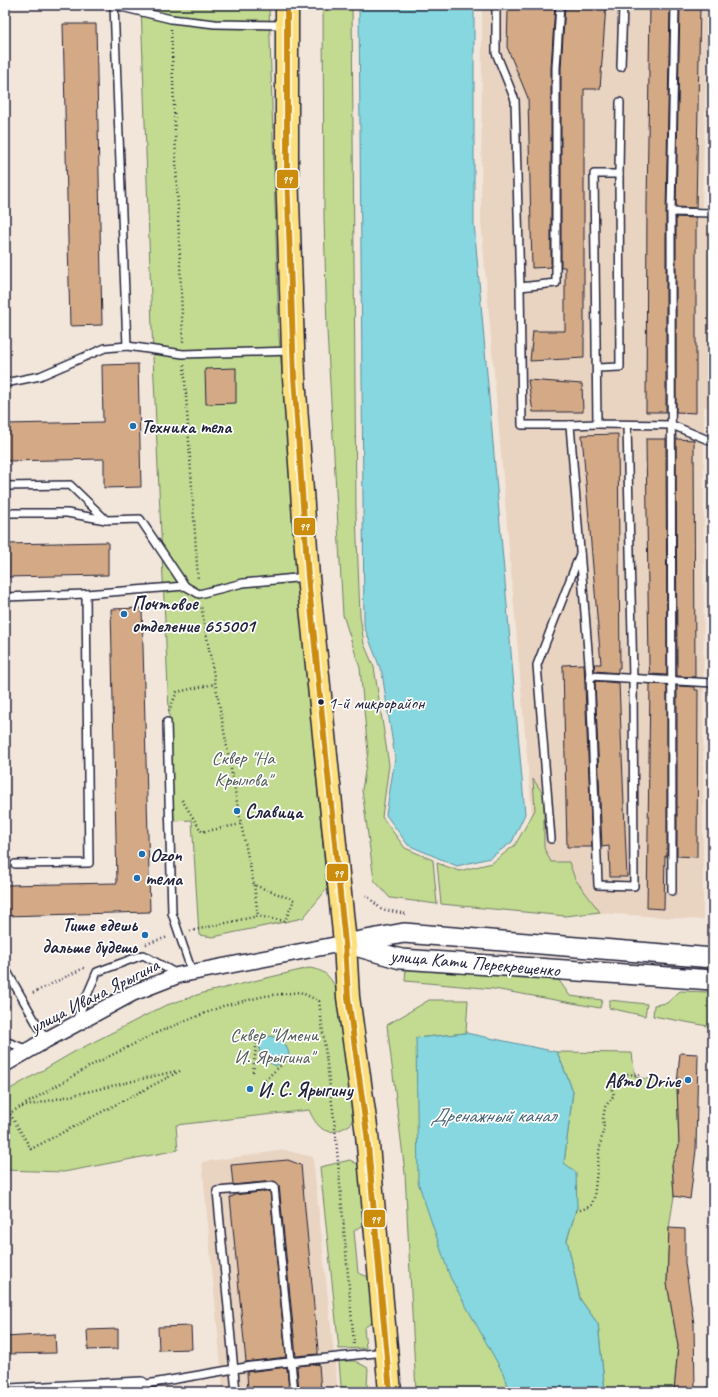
<svg xmlns="http://www.w3.org/2000/svg" width="718" height="1397" viewBox="0 0 718 1397" font-family="Caveat,sans-serif">
<style>
.built{fill:#e9d4c2}
.green{fill:#c2db91;stroke:#727e66}
.water{fill:#86d7e0;stroke:#5e8f9e}
.building{fill:#d4aa86;stroke:#22223b}
.lines{fill:none;stroke-linecap:round;stroke-linejoin:round}
.service-casing{stroke:#22223b;stroke-width:10}
.minor-casing{stroke:#22223b;stroke-width:18}
.tertiary-casing{stroke:#22223b;stroke-width:22}
.primary-casing{stroke:#22223b;stroke-width:25}
.path{stroke:#22223b;stroke-width:2.5;stroke-dasharray:1 3;stroke-linecap:butt}
.service{stroke:#fff;stroke-width:7}
.minor{stroke:#fff;stroke-width:15}
.tertiary{stroke:#fff;stroke-width:19}
.primary{stroke:#fce080;stroke-width:22}
.bus-1-casing{stroke:#fff;stroke-width:9}
.bus-1{stroke:#cc8c0c;stroke-width:6}
.poi-dot{fill:#1f6fb2;stroke:#fff;stroke-width:1.5}
.bus-dot{fill:#22223b;stroke:#fff;stroke-width:1.5}
.labels{text-anchor:middle;stroke-width:3.5;stroke-linejoin:round;paint-order:stroke}
.bus-label{font-size:18px;fill:#22223b;stroke:#fff;text-anchor:start}
.poi-label{font-size:19px;font-weight:bold;fill:#22223b;stroke:#fff;text-anchor:start}
.park-label{font-size:19px;fill:#525a55;stroke:#fff}
.street-label{font-size:19px;fill:#22223b;stroke:#fff}
.water-label{font-size:20px;font-style:italic;fill:#456175;stroke:#fff}
.line-badge{stroke:#fff;stroke-width:1.5}
.badge-label{font-size:11px;text-anchor:middle;font-weight:bold;fill:#fff}
</style>
<rect width="100%" height="100%" fill="#f2e6db"/>
<filter id="ink" filterUnits="userSpaceOnUse"><feTurbulence type="fractalNoise" baseFrequency=".025" numOctaves="2"/><feDisplacementMap in="SourceGraphic" scale="8" xChannelSelector="R" yChannelSelector="G"/><feConvolveMatrix kernelMatrix="1 2 1 2 8 2 1 2 1" color-interpolation-filters="sRGB"/></filter>
<g filter="url(#ink)">
<g class="built">
<path d="M 482,5 L 708,5 L 702,209 L 713,210 L 713,407 L 704,407 L 703,920 L 540,909 L 481,222 Z"/>
<path d="M 285,1150 L 313,1157 L 338,1392 L 209,1392 L 223,1389 L 202,1162 Z"/>
</g>
<g class="green">
<path d="M 141,5 L 269,5 L 279,336 L 299,591 L 327,889 L 303,918 L 213,937 L 199,935 L 192,820 L 174,821 L 153,357 Z"/>
<path d="M 323,5 L 352,5 L 356,514 L 360,615 L 364,644 L 374,667 L 389,765 L 382,817 L 405,848 L 433,860 L 437,904 L 390,898 L 374,880 L 362,790 L 368,752 L 360,668 L 343,615 L 327,331 L 324,217 Z"/>
<path d="M 533,779 L 544,795 L 544,848 L 551,862 L 569,862 L 575,879 L 600,912 L 565,916 L 441,904 L 437,863 L 459,871 L 492,863 L 515,845 L 535,810 Z"/>
<path d="M 406,967 L 558,979 L 570,996 L 602,1000 L 600,1008 L 494,989 L 405,981 Z"/>
<path d="M 309,968 C 324,970 329,975 336,988 L 353,1116 L 351,1124 C 329,1138 319,1132 309,1110 L 176,1125 L 178,1150 L 64,1172 L 5,1170 L 5,1092 L 74,1052 L 164,1006 L 203,993 Z"/>
<path d="M 680,991 L 709,992 L 713,997 L 713,1027 L 653,1016 L 654,1005 L 667,1003 Z"/>
<path d="M 429,1000 L 468,1000 L 466,1033 L 416,1038 L 509,1392 L 416,1392 L 405,1173 L 387,1025 Z"/>
<path d="M 609,1000 L 647,1004 L 645,1016 L 609,1008 Z"/>
<path d="M 557,1052 L 632,1053 L 635,1077 L 677,1084 L 679,1146 L 672,1164 L 674,1196 L 669,1228 L 667,1283 L 678,1346 L 674,1392 L 605,1392 L 598,1324 L 580,1299 L 567,1240 L 577,1207 L 564,1163 L 573,1091 Z"/>
<path d="M 350,1160 L 359,1165 L 365,1224 L 354,1231 L 358,1273 L 369,1277 L 374,1321 L 364,1328 L 366,1348 L 339,1349 L 320,1167 Z"/>
<path d="M 339,1361 L 355,1361 L 368,1368 L 367,1387 L 354,1392 L 341,1386 Z"/>
</g>
<g class="water">
<path d="M 359,5 L 474,5 L 474,223 L 525,814 L 512,842 L 490,858 L 457,866 L 408,845 L 386,815 L 395,758 L 382,673 L 364,626 Z"/>
<path d="M 466,1033 L 557,1052 L 573,1091 L 564,1163 L 576,1172 L 577,1207 L 567,1240 L 580,1299 L 598,1324 L 605,1392 L 509,1392 L 503,1373 L 450,1277 L 418,1182 L 416,1038 Z"/>
<path d="M 266,1036 C 279,1036 287,1042 289,1055 L 276,1066 L 259,1057 L 260,1037 Z"/>
</g>
<g class="building">
<path d="M 510,5 L 555,5 L 551,68 L 551,267 L 532,268 L 528,98 L 507,47 L 508,11 Z"/>
<path d="M 565,5 L 606,5 L 600,89 L 584,89 L 584,358 L 530,361 L 533,331 L 565,331 L 565,267 L 561,267 L 561,68 Z"/>
<path d="M 650,5 L 670,5 L 666,212 L 666,412 L 646,412 L 647,204 Z"/>
<path d="M 680,5 L 700,5 L 696,208 L 676,207 Z"/>
<path d="M 63,24 L 96,24 L 102,325 L 70,326 Z"/>
<path d="M 676,217 L 696,218 L 696,413 L 676,412 Z"/>
<path d="M 138,364 L 141,487 L 104,488 L 104,459 L 5,461 L 5,424 L 103,422 L 102,365 Z"/>
<path d="M 236,368 L 236,403 L 206,404 L 205,369 Z"/>
<path d="M 528,380 L 582,384 L 583,412 L 533,412 Z"/>
<path d="M 618,434 L 620,668 L 618,668 L 618,673 L 595,671 L 594,664 L 601,664 L 582,435 Z"/>
<path d="M 646,439 L 666,439 L 667,675 L 650,674 L 649,665 Z"/>
<path d="M 676,439 L 694,440 L 695,677 L 677,676 Z"/>
<path d="M 108,542 L 108,575 L 5,577 L 5,544 Z"/>
<path d="M 142,608 L 150,912 L 5,916 L 5,885 L 117,883 L 111,609 Z"/>
<path d="M 584,664 L 592,847 L 567,847 L 563,665 Z"/>
<path d="M 595,681 L 619,683 L 627,877 L 610,877 L 609,846 L 602,847 Z"/>
<path d="M 650,684 L 667,685 L 667,856 L 665,856 L 664,909 L 647,908 Z"/>
<path d="M 677,686 L 695,687 L 695,690 L 698,690 L 697,857 L 677,856 Z"/>
<path d="M 680,1053 L 698,1054 L 696,1150 L 690,1199 L 674,1196 L 672,1164 L 679,1146 L 677,1084 Z"/>
<path d="M 288,1160 L 301,1165 L 318,1350 L 318,1354 L 296,1356 L 279,1185 L 274,1181 L 233,1185 L 231,1165 Z"/>
<path d="M 270,1191 L 286,1357 L 246,1362 L 230,1197 L 234,1196 L 234,1195 Z"/>
<path d="M 669,1228 L 685,1229 L 685,1263 L 694,1324 L 695,1392 L 674,1392 L 678,1346 L 667,1283 Z"/>
<path d="M 191,1326 L 192,1349 L 159,1350 L 158,1327 Z"/>
<path d="M 118,1329 L 118,1349 L 88,1350 L 87,1330 Z"/>
<path d="M 55,1334 L 56,1353 L 5,1354 L 5,1337 Z"/>
<path d="M 319,1364 L 321,1392 L 299,1392 L 297,1366 Z"/>
<path d="M 287,1367 L 289,1392 L 248,1392 L 247,1372 Z"/>
</g>
<g class="lines">
<g class="service-casing">
<g id="service">
<path d="M 113,5 L 171,19 L 215,24 L 284,25"/>
<path d="M 114,5 L 127,346"/>
<path d="M 498,5 L 496,10 L 496,53 L 515,100 L 520,287"/>
<path d="M 560,5 L 556,68 L 556,283 L 520,287 L 522,425 L 570,425"/>
<path d="M 621,67 L 623,5"/>
<path d="M 619,174 L 620,102"/>
<path d="M 671,212 L 713,213"/>
<path d="M 597,368 L 620,367 L 619,174 L 594,174 L 597,424 L 672,425 L 713,442"/>
<path d="M 5,383 L 40,376 L 105,348 L 127,346 L 183,354 L 292,351"/>
<path d="M 597,424 L 570,425 L 590,676 L 713,683"/>
<path d="M 5,486 L 70,485 L 106,520 L 140,519 L 185,586"/>
<path d="M 5,513 L 67,513 L 106,520"/>
<path d="M 5,597 L 86,594"/>
<path d="M 590,676 L 598,885 L 634,886 L 633,678 L 627,425"/>
<path d="M 167,722 L 172,913 L 192,972"/>
<path d="M 551,839 L 537,665 L 580,554"/>
<path d="M 15,864 L 89,863 L 86,594 L 185,586 L 199,594 L 243,583 L 306,577"/>
<path d="M 672,891 L 671,212 L 675,5"/>
<path d="M 5,968 L 46,1040"/>
<path d="M 76,1021 L 97,972 L 143,955 L 179,975"/>
<path d="M 5,1041 L 28,1050"/>
<path d="M 141,1385 L 252,1366 L 385,1352"/>
<path d="M 236,1392 L 217,1191 L 274,1186 L 294,1392"/>
</g>
</g>
<g class="minor-casing">
<g id="minor">
<path d="M 5,1064 L 46,1040 L 133,993 L 179,975 L 345,943"/>
<path d="M 10,1392 L 141,1385 L 143,1392"/>
</g>
</g>
<g class="tertiary-casing">
<g id="tertiary">
<path d="M 345,943 L 401,959 L 713,980"/>
<path d="M 350,943 L 404,933 L 713,958"/>
</g>
</g>
<g class="primary-casing">
<path id="primary" d="M 287,5 L 287,171 L 294,377 L 308,577 L 345,943 L 348,997 L 367,1134 L 390,1392"/>
</g>
<g class="path">
<path d="M 171,29 L 183,342"/>
<path d="M 184,365 L 198,580"/>
<path d="M 169,711 L 177,692 L 214,684"/>
<path d="M 182,800 L 202,832 L 241,824"/>
<path d="M 254,885 L 258,916"/>
<path d="M 366,895 L 381,909 L 406,914"/>
<path d="M 190,931 L 258,916 L 285,921 L 294,900 L 254,885 L 241,824 L 201,605"/>
<path d="M 709,939 L 713,935"/>
<path d="M 146,944 L 168,937"/>
<path d="M 33,993 L 86,967"/>
<path d="M 5,1008 L 12,1004"/>
<path d="M 253,1072 L 257,1039"/>
<path d="M 265,1080 L 289,1058"/>
<path d="M 22,1107 L 176,1071"/>
<path d="M 10,1114 L 31,1149 L 180,1071"/>
<path d="M 5,1116 L 92,1065 L 156,1033 L 223,1006 L 265,996 L 300,992 L 319,1001 L 335,1127 L 354,1344"/>
<path d="M 576,1211 L 587,1208 L 591,1205 L 594,1198 L 599,1152 L 604,1125 L 603,1119 L 605,1107 L 614,1095 L 612,1089 L 615,1081 L 627,1074 L 640,1075"/>
</g>
<use href="#service" class="service"/>
<use href="#minor" class="minor"/>
<use href="#tertiary" class="tertiary"/>
<use href="#primary" class="primary"/>
<g class="bus-1-casing">
<path id="bus-1" d="M 287,5 L 287,171 L 294,377 L 308,577 L 345,943 L 348,997 L 367,1134 L 390,1392"/>
</g>
<use href="#bus-1" class="bus-1"/>
</g>
</g>
<g class="poi-dot">
<circle cx="133" cy="426" r="4"/>
<circle cx="124" cy="614" r="4"/>
<circle cx="237" cy="811" r="4"/>
<circle cx="142" cy="854" r="4"/>
<circle cx="137" cy="878" r="4"/>
<circle cx="145" cy="935" r="4"/>
<circle cx="688" cy="1080" r="4"/>
<circle cx="250" cy="1089" r="4"/>
</g>
<circle class="bus-dot" cx="321" cy="702" r="3.5"/>
<g class="labels">
<g class="bus-label">
<text x="328" y="709">1-й микрорайон</text>
</g>
<g class="poi-label">
<text x="141" y="433">Техника тела</text>
<text x="132" y="610">Почтовое<tspan x="132" dy="22">отделение 655001</tspan></text>
<text x="245" y="818">Славица</text>
<text x="150" y="861">Ozon</text>
<text x="145" y="885">тема</text>
<text x="137" y="931" text-anchor="end">Тише едешь<tspan x="137" dy="22">дальше будешь</tspan></text>
<text x="680" y="1087" text-anchor="end">Авто Drive</text>
<text x="258" y="1096">И. С. Ярыгину</text>
</g>
<g class="park-label">
<text x="243" y="764">Сквер "На<tspan x="243" dy="22">Крылова"</tspan></text>
<text x="274" y="1041">Сквер "Имени<tspan x="274" dy="22">И. Ярыгина"</tspan></text>
</g>
<g class="street-label">
<text transform="translate(475 962) rotate(5)" y="7">улица Кати Перекрещенко</text>
<text transform="translate(94 995) rotate(-27)" y="7">улица Ивана Ярыгина</text>
</g>
<g class="water-label">
<text x="493" y="1122">Дренажный канал</text>
</g>
</g>
<g class="line-badge">
<rect x="276" y="169" width="23" height="20" rx="4" fill="#cc8c0c"/>
<rect x="293" y="517" width="23" height="19" rx="4" fill="#cc8c0c"/>
<rect x="326" y="863" width="23" height="19" rx="4" fill="#cc8c0c"/>
<rect x="363" y="1209" width="23" height="19" rx="4" fill="#cc8c0c"/>
</g>
<g class="badge-label">
<text x="287" y="183">99</text>
<text x="304" y="530">99</text>
<text x="338" y="877">99</text>
<text x="375" y="1223">99</text>
</g>
<rect width="718" height="1397" fill="none" stroke="#fff" stroke-width="20"/>
<rect x="10" y="10" width="698" height="1377" fill="none" stroke="#22223b" stroke-width="1.5" filter="url(#ink)"/>
</svg>
